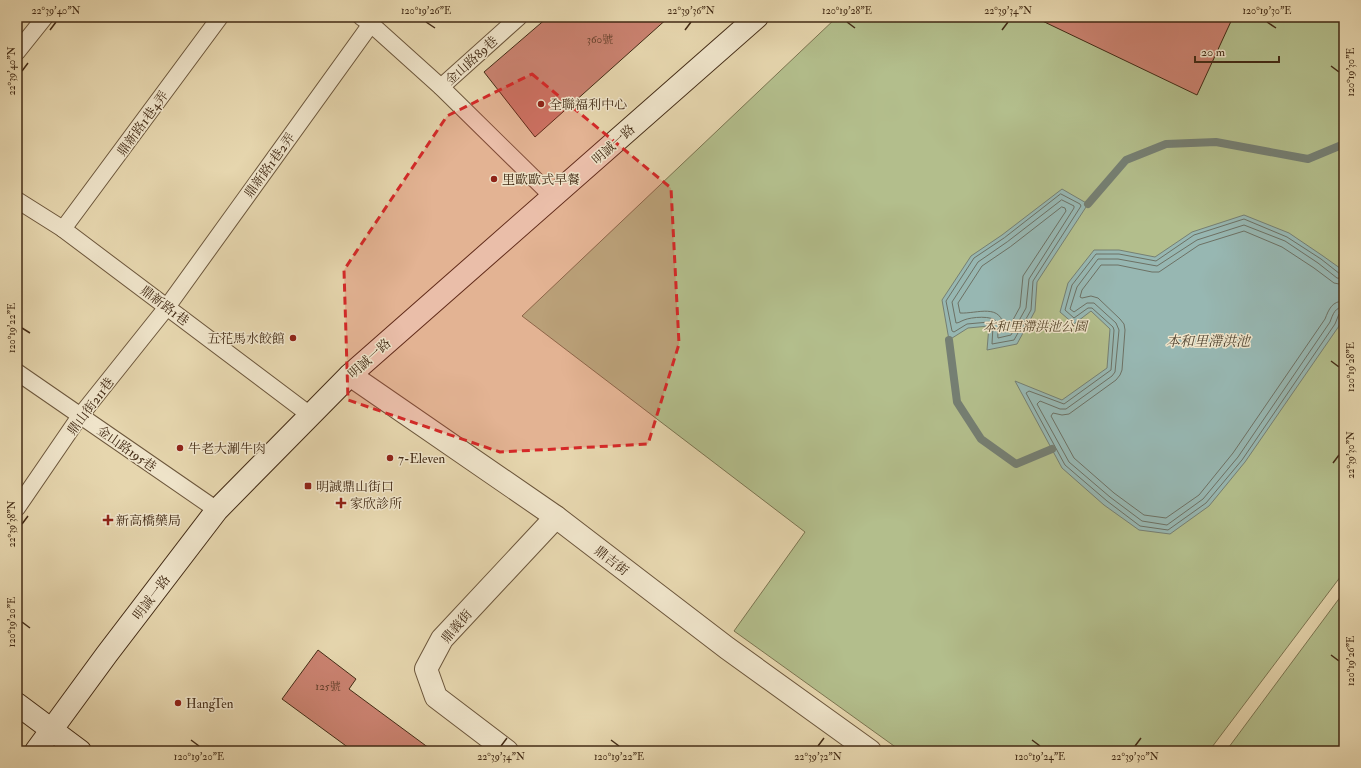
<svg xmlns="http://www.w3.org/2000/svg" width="1361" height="768" viewBox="0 0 1361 768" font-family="'IM FELL Double Pica','Noto Serif TC',serif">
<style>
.green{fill:#b3be8c;stroke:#7b7450}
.water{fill:#97b7b2;stroke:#757f73}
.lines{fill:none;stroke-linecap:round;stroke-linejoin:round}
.shore{stroke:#6d7164;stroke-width:1}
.stream{stroke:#757f73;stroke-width:8}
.building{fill:#ca8270;stroke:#432b15}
.lane-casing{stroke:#6c563b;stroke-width:18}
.street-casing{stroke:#6c563b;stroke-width:24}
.secondary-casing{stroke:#432b15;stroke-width:24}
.lane{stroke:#efe4ca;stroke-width:16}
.street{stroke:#efe4ca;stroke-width:22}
.secondary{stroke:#efe4ca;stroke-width:22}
.marked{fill:#d62828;fill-opacity:0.2;stroke:#d62828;stroke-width:3;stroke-dasharray:8 5;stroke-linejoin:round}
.ticks{fill:none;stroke:#432b15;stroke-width:1.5}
.poi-dot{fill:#8f2418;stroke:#efe4ca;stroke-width:1.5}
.labels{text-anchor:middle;stroke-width:3;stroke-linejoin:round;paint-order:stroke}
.number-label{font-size:11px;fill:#65412c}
.street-label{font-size:13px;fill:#432b15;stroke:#efe4ca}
.poi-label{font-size:13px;fill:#432b15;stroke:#efe4ca;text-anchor:start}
.park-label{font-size:13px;font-style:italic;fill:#59482d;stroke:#efe4ca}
.water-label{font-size:14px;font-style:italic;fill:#544734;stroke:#efe4ca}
.neatline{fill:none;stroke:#432b15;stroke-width:1.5}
.ticks-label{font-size:10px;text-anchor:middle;fill:#432b15}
</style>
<rect width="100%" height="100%" fill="#e6d6ae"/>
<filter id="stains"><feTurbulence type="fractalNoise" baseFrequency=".005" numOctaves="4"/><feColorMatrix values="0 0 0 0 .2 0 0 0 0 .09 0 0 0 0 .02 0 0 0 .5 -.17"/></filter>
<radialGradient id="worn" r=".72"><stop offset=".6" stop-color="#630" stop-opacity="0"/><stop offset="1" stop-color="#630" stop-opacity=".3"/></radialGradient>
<g class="green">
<path d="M 837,17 L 1329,17 L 1344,24 L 1344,572 L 1209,751 L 901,751 L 734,631 L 805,532 L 522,316 Z"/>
<path d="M 1344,592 L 1344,751 L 1226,751 Z"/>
</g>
<g class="water">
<path d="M 1062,189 L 1088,204 L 1037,282 L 1035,311 L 1017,344 L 987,350 L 989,326 L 968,328 L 949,340 L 942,300 L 971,256 L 1002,235 Z"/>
<path d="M 1244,215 L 1289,233 L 1323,256 L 1344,271 L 1344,311 L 1339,326 L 1245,462 L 1209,506 L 1170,534 L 1139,530 L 1104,505 L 1062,468 L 1015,381 L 1062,400 L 1107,368 L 1110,329 L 1091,311 L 1074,324 L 1060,312 L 1068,283 L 1094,250 L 1119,250 L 1155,257 L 1192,232 Z"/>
</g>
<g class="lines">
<g class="shore">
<path d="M 1061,194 L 1080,204 L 1081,206 L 1033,281 L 1031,310 L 1014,340 L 992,344 L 993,326 L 989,322 L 967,324 L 954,332 L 952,331 L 946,301 L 974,258 L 1004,238 Z"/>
<path d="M 1062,200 L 1074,206 L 1074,208 L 1029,279 L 1026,308 L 1011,335 L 998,338 C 997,333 1000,327 997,322 C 993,315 971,317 964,320 C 961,321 959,323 956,323 L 952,302 L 978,262 L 1007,242 Z"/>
<path d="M 1062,207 L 1065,208 L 1066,211 L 1023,276 L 1020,307 L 1008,329 L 1004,329 C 1002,302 977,314 960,313 L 958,303 L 982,266 L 1010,247 Z"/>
<path d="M 1344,274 L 1340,274 L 1321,259 L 1287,237 L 1244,219 L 1194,235 L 1156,261 L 1119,254 L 1096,254 L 1072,285 L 1065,310 L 1074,318 L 1088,308 L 1092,308 L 1113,327 L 1114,330 L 1111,370 L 1064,404 L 1029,391 L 1026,393 L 1065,465 L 1107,501 L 1140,526 L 1168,530 L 1206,503 L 1242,460 L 1335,324 L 1339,314 L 1344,312"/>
<path d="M 1344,279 L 1337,278 L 1318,263 L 1285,241 L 1244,225 L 1197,240 L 1157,266 L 1118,259 L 1098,259 L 1077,287 L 1070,309 L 1074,312 L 1087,303 L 1094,303 L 1116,323 L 1119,330 L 1115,372 L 1112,376 L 1066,409 L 1060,409 L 1040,401 L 1037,404 L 1069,462 L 1110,497 L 1142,521 L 1167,525 L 1203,499 L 1238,457 L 1330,322 C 1333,314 1335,307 1344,307"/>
<path d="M 1344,285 L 1334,283 L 1314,268 L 1282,247 L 1244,231 L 1199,245 L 1159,272 L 1152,272 L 1118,265 L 1101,265 L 1082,290 L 1080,297 L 1082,298 L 1091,296 L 1098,298 L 1120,319 L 1124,324 L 1125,330 L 1122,370 L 1120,375 L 1116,380 L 1069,414 L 1062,415 L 1053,413 L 1051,416 L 1074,458 L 1114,493 L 1144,515 L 1166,518 L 1199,495 L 1233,453 L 1325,319 C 1329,309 1332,301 1344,301"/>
</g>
<g class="stream">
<path d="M 1088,204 L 1126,160 L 1166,144 L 1216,142 L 1308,159 L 1344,144"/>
<path d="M 949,340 L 957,402 L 981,439 L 1016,464 L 1052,449"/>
</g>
</g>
<g class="building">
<path d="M 548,17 L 669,17 L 535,137 L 484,72 Z"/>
<path d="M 1034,17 L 1233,17 L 1197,95 Z"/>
<path d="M 318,650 L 356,679 L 349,689 L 433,751 L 353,751 L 282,699 Z"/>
</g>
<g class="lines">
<g class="lane-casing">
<g id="lane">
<path d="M 361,17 L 371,24 L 441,87 L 553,197"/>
<path d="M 17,52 L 45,17"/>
<path d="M 441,87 L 519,17"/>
<path d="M 17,200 L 63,229 L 310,415"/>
<path d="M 63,229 L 220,17"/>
<path d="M 17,372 L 217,510"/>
<path d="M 17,508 L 80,416 L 167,307 L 371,24"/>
</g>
</g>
<g class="street-casing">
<g id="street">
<path d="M 350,375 L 556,517 L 727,648 L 870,751"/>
<path d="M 507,751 L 436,697 L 426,669 L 442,639 L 556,517"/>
</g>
</g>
<g class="secondary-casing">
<g id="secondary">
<path d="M 17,704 L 80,751"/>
<path d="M 36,751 L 107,654 L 217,510 L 350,375 L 757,17"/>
</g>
</g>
<use href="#lane" class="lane"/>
<use href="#street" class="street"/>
<use href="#secondary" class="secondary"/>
</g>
<path class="marked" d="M 532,74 L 671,188 L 679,344 L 648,444 L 500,452 L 348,400 L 344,270 L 447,116 Z"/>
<path class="ticks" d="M 426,22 L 435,28M 847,22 L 855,28M 1267,22 L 1276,28M 50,30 L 56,22M 685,30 L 691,22M 1002,30 L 1008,22M 1331,66 L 1339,72M 22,71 L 28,63M 22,328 L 30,333M 1331,361 L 1339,367M 1333,463 L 1339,455M 22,524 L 28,516M 22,622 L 30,628M 1331,655 L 1339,661M 191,740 L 199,746M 611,740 L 619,746M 1032,740 L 1040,746M 501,746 L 507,738M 818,746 L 824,738M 1135,746 L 1141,738"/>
<g class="poi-dot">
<circle cx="541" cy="104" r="4"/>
<circle cx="494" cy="179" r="4"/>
<circle cx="293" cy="338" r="4"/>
<circle cx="180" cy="448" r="4"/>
<circle cx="390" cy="458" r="4"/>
<rect x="304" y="482" width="8" height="8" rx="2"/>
<path d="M339 497h4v4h4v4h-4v4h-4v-4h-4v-4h4z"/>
<path d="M106 514h4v4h4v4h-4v4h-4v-4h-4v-4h4z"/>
<circle cx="178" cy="703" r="4"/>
</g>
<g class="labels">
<g class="number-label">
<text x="600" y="43">360號</text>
<text x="328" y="690">125號</text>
</g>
<g class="street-label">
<text transform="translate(471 60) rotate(-42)" y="5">金山路89巷</text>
<text transform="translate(142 123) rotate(-54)" y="5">鼎新路1巷4弄</text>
<text transform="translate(613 144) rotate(-42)" y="5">明誠一路</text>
<text transform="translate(269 165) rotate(-54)" y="5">鼎新路1巷2弄</text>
<text transform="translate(165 305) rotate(37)" y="5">鼎新路1巷</text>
<text transform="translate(369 358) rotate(-42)" y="5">明誠一路</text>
<text transform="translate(90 406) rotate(-53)" y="5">鼎山街211巷</text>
<text transform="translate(127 448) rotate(35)" y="5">金山路195巷</text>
<text transform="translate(612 560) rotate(38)" y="5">鼎吉街</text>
<text transform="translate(151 597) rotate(-53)" y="5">明誠一路</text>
<text transform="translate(456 626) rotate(-49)" y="5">鼎義街</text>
</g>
<g class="poi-label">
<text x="549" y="109">全聯福利中心</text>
<text x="502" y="184">里歐歐式早餐</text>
<text x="285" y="343" text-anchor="end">五花馬水餃館</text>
<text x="188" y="453">牛老大涮牛肉</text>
<text x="398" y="463">7-Eleven</text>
<text x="316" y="491">明誠鼎山街口</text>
<text x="350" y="508">家欣診所</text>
<text x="116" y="525">新高橋藥局</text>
<text x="186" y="708">HangTen</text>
</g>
<g class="park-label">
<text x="1035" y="331">本和里滯洪池公園</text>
</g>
<g class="water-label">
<text x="1208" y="346">本和里滯洪池</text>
</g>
</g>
<rect width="1361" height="768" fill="none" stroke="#e6d6ae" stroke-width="44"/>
<path d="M1195 56v6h84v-6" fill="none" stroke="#432b15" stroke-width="2"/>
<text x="1201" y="56" font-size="12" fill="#432b15" stroke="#efe4ca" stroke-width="3" paint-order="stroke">20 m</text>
<rect x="22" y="22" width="1317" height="724" class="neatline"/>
<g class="ticks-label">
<text x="56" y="14">22°39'40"N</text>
<text x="426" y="14">120°19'26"E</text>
<text x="691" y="14">22°39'36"N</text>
<text x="847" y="14">120°19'28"E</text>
<text x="1008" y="14">22°39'34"N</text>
<text x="1267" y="14">120°19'30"E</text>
<text transform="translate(11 71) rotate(-90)" y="4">22°39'40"N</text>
<text transform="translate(1350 72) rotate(-90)" y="4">120°19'30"E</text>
<text transform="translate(11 328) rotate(-90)" y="4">120°19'22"E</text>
<text transform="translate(1350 367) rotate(-90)" y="4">120°19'28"E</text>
<text transform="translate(1350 455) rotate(-90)" y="4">22°39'30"N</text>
<text transform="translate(11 524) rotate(-90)" y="4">22°39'38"N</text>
<text transform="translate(11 622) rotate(-90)" y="4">120°19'20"E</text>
<text transform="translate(1350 661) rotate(-90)" y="4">120°19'26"E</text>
<text x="199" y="760">120°19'20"E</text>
<text x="501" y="760">22°39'34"N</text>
<text x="619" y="760">120°19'22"E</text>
<text x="818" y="760">22°39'32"N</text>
<text x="1040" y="760">120°19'24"E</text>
<text x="1135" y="760">22°39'30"N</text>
</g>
<rect width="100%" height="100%" filter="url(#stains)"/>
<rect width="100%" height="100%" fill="url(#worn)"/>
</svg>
